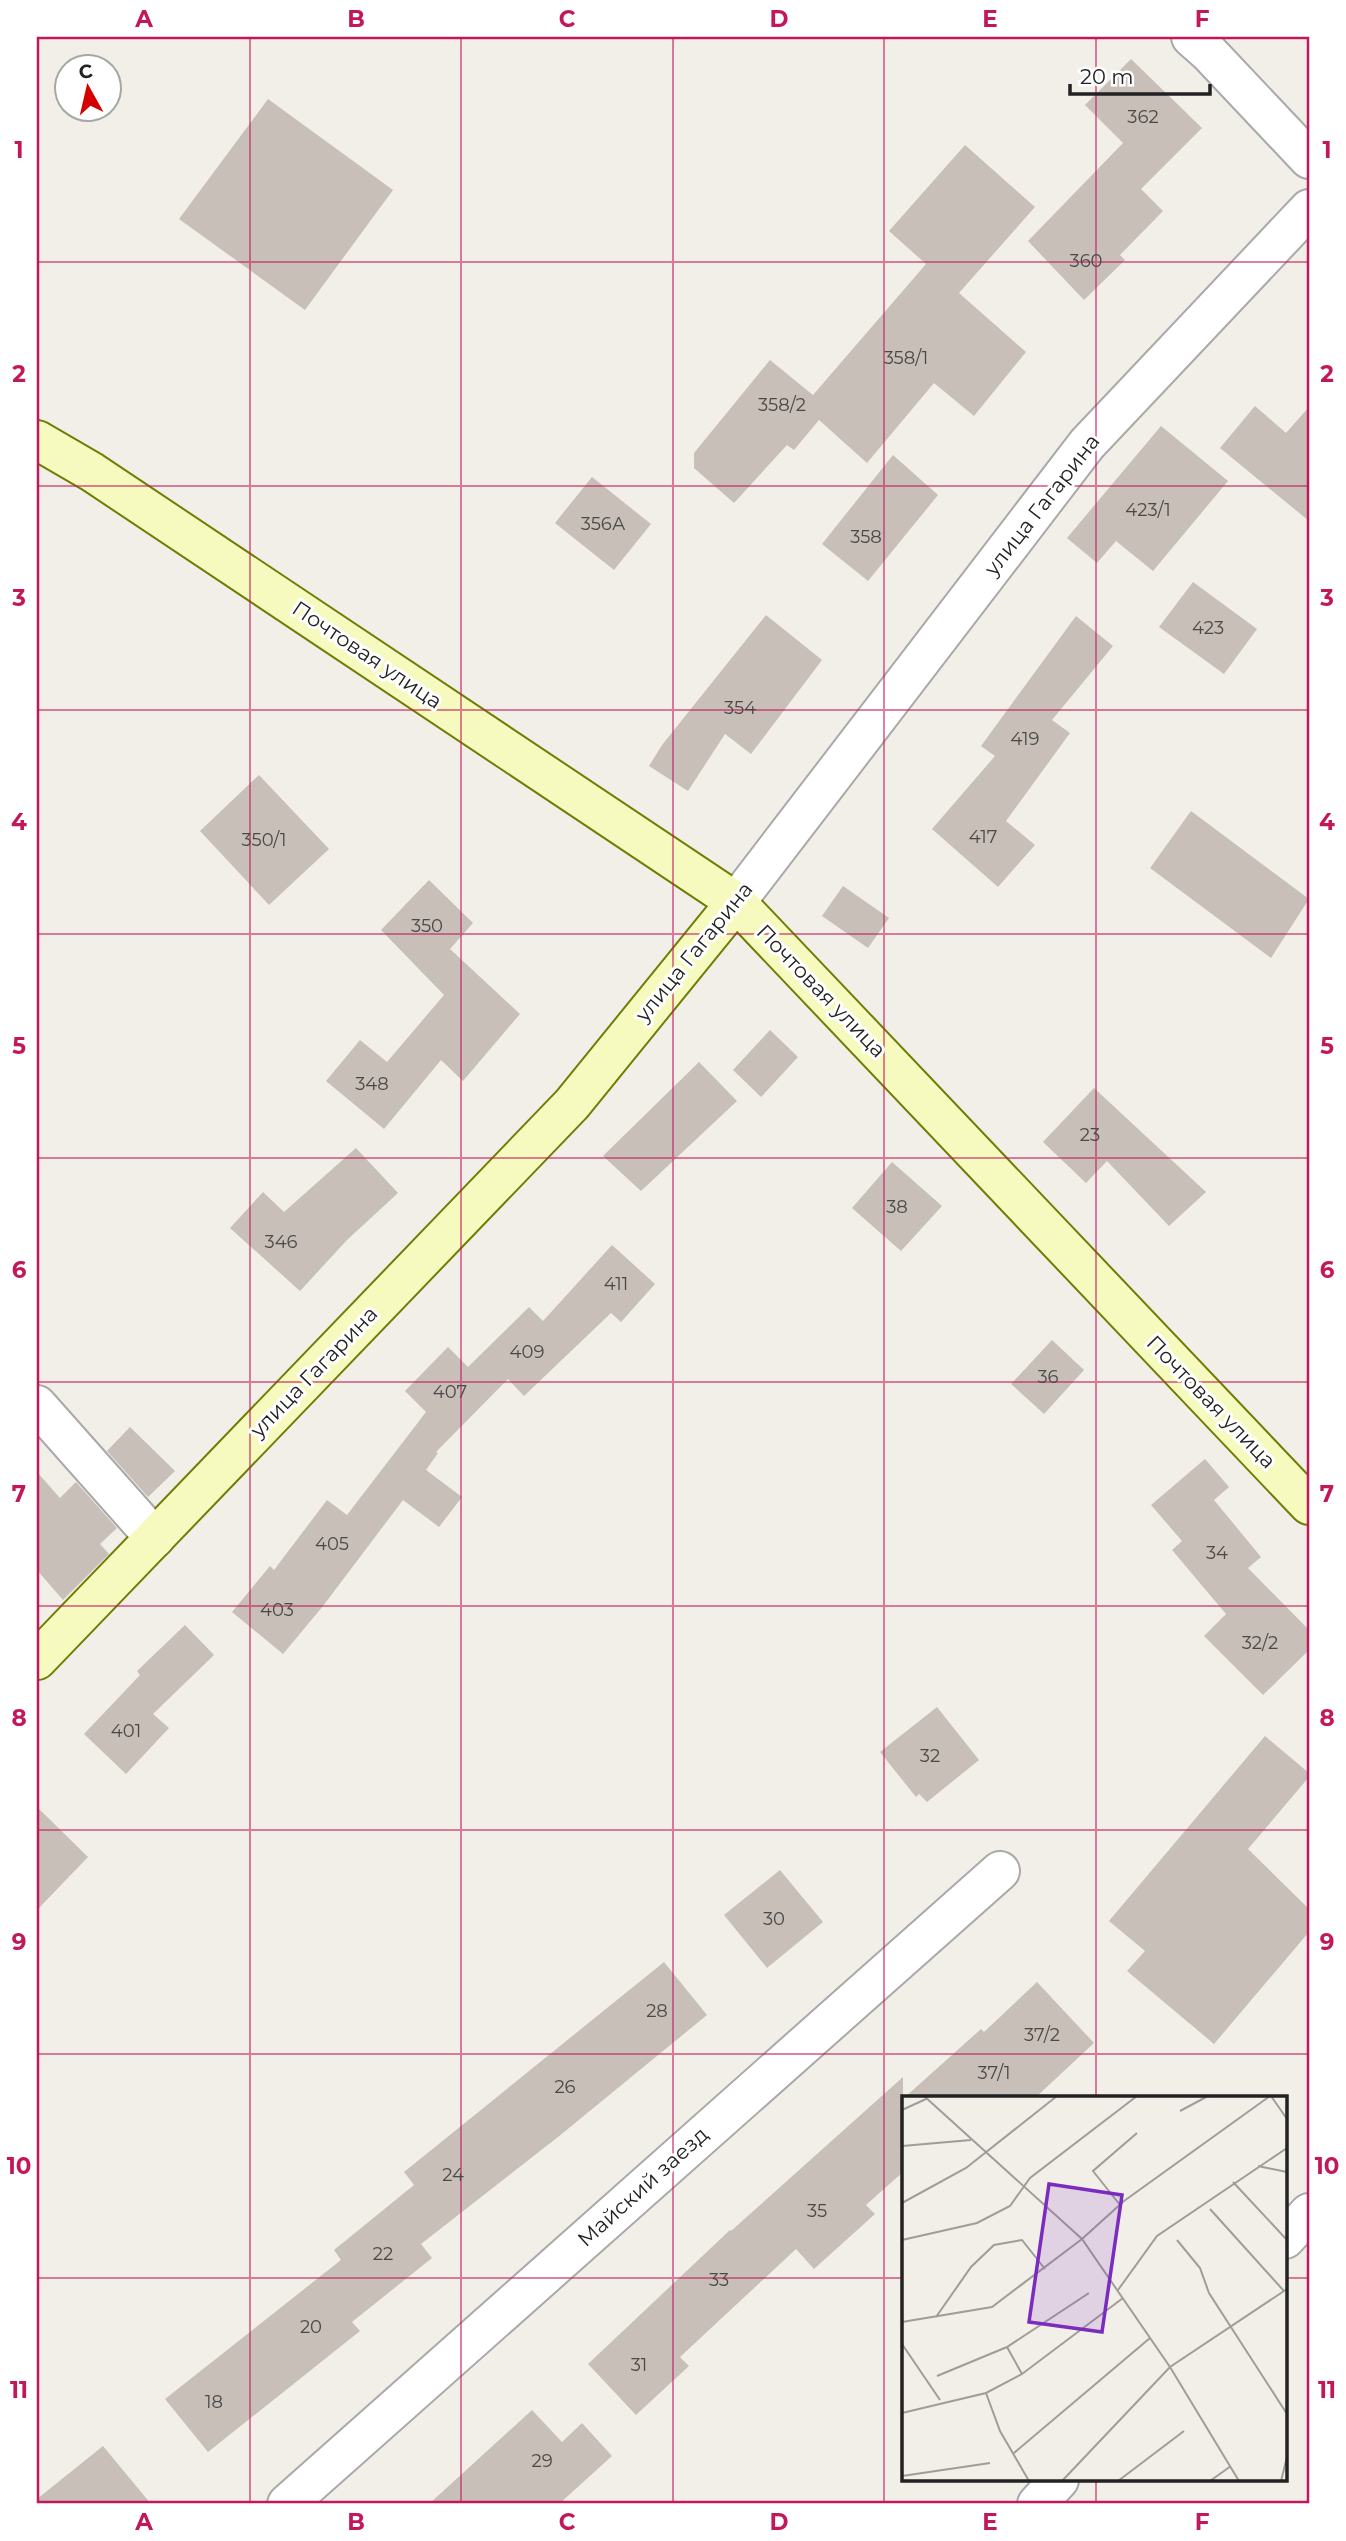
<svg xmlns="http://www.w3.org/2000/svg" width="1346" height="2541" viewBox="0 0 1346 2541" font-family="Montserrat,sans-serif">
<style>
.building{fill:#c7bfb8}
.lines{fill:none;stroke-linecap:round;stroke-linejoin:round}
.minor-casing{stroke:#a9a9a9;stroke-width:42}
.secondary-casing{stroke:#707d05;stroke-width:42}
.minor{stroke:#fff;stroke-width:38}
.secondary{stroke:#f7fabf;stroke-width:38}
.grid{fill:none;stroke:#c2185b;stroke-width:2;stroke-opacity:0.55}
.labels{text-anchor:middle;stroke-width:6;stroke-linejoin:round;paint-order:stroke}
.number-label{font-size:18px;fill:#4b4948}
.street-label{font-size:21px;fill:#222;stroke:#fff}
.inset-road{fill:none;stroke:#9f9d99;stroke-width:2}
.view{fill:#7b2cbf;fill-opacity:0.15;stroke:#7b2cbf;stroke-width:3.5}
.inset-edge{fill:none;stroke:#222;stroke-width:3.5}
.neatline{fill:none;stroke:#c2185b;stroke-width:2.5}
.grid-label{font-size:23px;text-anchor:middle;font-weight:bold;fill:#c2185b}
</style>
<rect width="100%" height="100%" fill="#f2efe9"/>
<g class="building">
<path d="M 1131,59 L 1202,128 L 1141,189 L 1163,211 L 1120,255 L 1125,260 L 1084,300 L 1028,241 L 1123,143 L 1085,105 Z"/>
<path d="M 268,99 L 393,190 L 305,310 L 179,219 Z"/>
<path d="M 965,145 L 1035,207 L 959,293 L 1026,352 L 974,416 L 934,383 L 867,463 L 819,420 L 794,450 L 787,445 L 734,503 L 694,468 L 694,453 L 770,360 L 813,395 L 926,264 L 889,231 Z"/>
<path d="M 1255,406 L 1286,433 L 1309,407 L 1309,521 L 1220,448 Z"/>
<path d="M 1161,426 L 1228,481 L 1153,571 L 1116,541 L 1097,563 L 1067,538 Z"/>
<path d="M 893,455 L 938,495 L 868,581 L 822,544 Z"/>
<path d="M 592,477 L 651,524 L 614,570 L 555,523 Z"/>
<path d="M 1193,582 L 1257,629 L 1224,674 L 1159,627 Z"/>
<path d="M 766,615 L 822,660 L 751,754 L 725,734 L 688,791 L 649,766 L 662,745 Z"/>
<path d="M 1076,616 L 1113,646 L 1052,720 L 1070,733 L 1006,821 L 1035,845 L 998,887 L 932,829 L 995,756 L 981,746 Z"/>
<path d="M 259,775 L 329,849 L 269,905 L 200,831 Z"/>
<path d="M 1191,811 L 1309,899 L 1271,958 L 1150,868 Z"/>
<path d="M 429,880 L 473,923 L 450,949 L 520,1014 L 463,1081 L 441,1060 L 384,1129 L 326,1081 L 360,1040 L 387,1062 L 444,995 L 381,930 Z"/>
<path d="M 843,886 L 889,918 L 868,948 L 822,916 Z"/>
<path d="M 770,1030 L 798,1057 L 761,1097 L 733,1070 Z"/>
<path d="M 699,1062 L 737,1101 L 641,1191 L 603,1156 Z"/>
<path d="M 1094,1088 L 1206,1192 L 1169,1226 L 1107,1161 L 1086,1183 L 1043,1142 Z"/>
<path d="M 356,1148 L 398,1193 L 347,1240 L 300,1291 L 230,1228 L 263,1192 L 284,1212 Z"/>
<path d="M 892,1162 L 942,1206 L 901,1251 L 852,1208 Z"/>
<path d="M 612,1245 L 655,1284 L 621,1322 L 611,1313 L 524,1396 L 508,1379 L 436,1452 L 438,1453 L 426,1470 L 462,1497 L 439,1527 L 403,1500 L 323,1606 L 283,1654 L 232,1612 L 270,1566 L 274,1570 L 327,1500 L 347,1515 L 426,1412 L 405,1391 L 448,1347 L 468,1367 L 529,1307 L 543,1321 Z"/>
<path d="M 1052,1340 L 1084,1370 L 1044,1414 L 1011,1384 Z"/>
<path d="M 130,1427 L 175,1471 L 148,1497 L 107,1451 Z"/>
<path d="M 1205,1459 L 1229,1487 L 1214,1500 L 1261,1557 L 1248,1568 L 1309,1630 L 1309,1650 L 1263,1695 L 1204,1636 L 1226,1614 L 1172,1550 L 1182,1541 L 1151,1505 Z"/>
<path d="M 37,1472 L 60,1498 L 76,1482 L 117,1528 L 100,1544 L 109,1554 L 63,1600 L 37,1570 Z"/>
<path d="M 185,1625 L 214,1655 L 153,1714 L 169,1728 L 126,1774 L 84,1734 L 140,1675 L 137,1671 Z"/>
<path d="M 937,1707 L 979,1760 L 927,1802 L 919,1794 L 916,1797 L 880,1752 Z"/>
<path d="M 1265,1736 L 1309,1773 L 1309,1777 L 1248,1849 L 1309,1909 L 1309,1932 L 1214,2044 L 1127,1971 L 1145,1951 L 1109,1921 Z"/>
<path d="M 37,1807 L 88,1857 L 37,1910 Z"/>
<path d="M 780,1870 L 823,1922 L 767,1968 L 724,1915 Z"/>
<path d="M 664,1962 L 707,2015 L 558,2137 L 421,2244 L 432,2258 L 352,2322 L 360,2331 L 208,2452 L 165,2399 L 341,2260 L 334,2250 L 414,2185 L 404,2172 Z"/>
<path d="M 1037,1982 L 1094,2043 L 1035,2098 L 904,2098 L 981,2029 L 984,2032 Z"/>
<path d="M 903,2077 L 903,2172 L 866,2205 L 875,2214 L 814,2269 L 796,2249 L 680,2357 L 689,2366 L 636,2415 L 588,2364 L 730,2230 L 731,2231 Z"/>
<path d="M 532,2410 L 562,2442 L 582,2423 L 612,2456 L 559,2504 L 429,2504 Z"/>
<path d="M 103,2446 L 151,2504 L 37,2504 L 37,2499 Z"/>
</g>
<g class="lines">
<g class="minor-casing">
<g id="minor">
<path d="M 1191,37 L 1209,53 L 1309,159"/>
<path d="M 736,902 L 1087,444 L 1309,209"/>
<path d="M 37,1405 L 155,1538"/>
<path d="M 1285,2239 L 1309,2213"/>
<path d="M 287,2504 L 1000,1871"/>
<path d="M 1037,2504 L 1059,2480"/>
</g>
</g>
<g class="secondary-casing">
<g id="secondary">
<path d="M 37,440 L 92,472 L 736,902 L 1309,1505"/>
<path d="M 37,1660 L 572,1104 L 736,902"/>
</g>
</g>
<use href="#minor" class="minor"/>
<use href="#secondary" class="secondary"/>
</g>
<path class="grid" d="M 250,37 L 250,2504M 461,37 L 461,2504M 673,37 L 673,2504M 884,37 L 884,2504M 1096,37 L 1096,2098M 37,262 L 1309,262M 37,486 L 1309,486M 37,710 L 1309,710M 37,934 L 1309,934M 37,1158 L 1309,1158M 37,1382 L 1309,1382M 37,1606 L 1309,1606M 37,1830 L 1309,1830M 37,2054 L 1309,2054M 37,2278 L 903,2278M 1285,2278 L 1309,2278M 1096,2480 L 1096,2504"/>
<g class="labels">
<g class="number-label">
<text x="1143" y="123">362</text>
<text x="1086" y="267">360</text>
<text x="906" y="364">358/1</text>
<text x="782" y="411">358/2</text>
<text x="1148" y="516">423/1</text>
<text x="603" y="530">356А</text>
<text x="866" y="543">358</text>
<text x="1208" y="634">423</text>
<text x="740" y="714">354</text>
<text x="1025" y="745">419</text>
<text x="983" y="843">417</text>
<text x="264" y="846">350/1</text>
<text x="427" y="932">350</text>
<text x="372" y="1090">348</text>
<text x="1090" y="1141">23</text>
<text x="897" y="1213">38</text>
<text x="281" y="1248">346</text>
<text x="616" y="1290">411</text>
<text x="527" y="1358">409</text>
<text x="1048" y="1383">36</text>
<text x="450" y="1398">407</text>
<text x="332" y="1550">405</text>
<text x="1217" y="1559">34</text>
<text x="277" y="1616">403</text>
<text x="1260" y="1649">32/2</text>
<text x="126" y="1737">401</text>
<text x="930" y="1762">32</text>
<text x="774" y="1925">30</text>
<text x="657" y="2017">28</text>
<text x="1042" y="2041">37/2</text>
<text x="994" y="2079">37/1</text>
<text x="565" y="2093">26</text>
<text x="453" y="2181">24</text>
<text x="817" y="2217">35</text>
<text x="383" y="2260">22</text>
<text x="719" y="2286">33</text>
<text x="311" y="2333">20</text>
<text x="639" y="2371">31</text>
<text x="214" y="2408">18</text>
<text x="542" y="2467">29</text>
</g>
<g class="street-label">
<text transform="translate(1042 505) rotate(-52)" y="7">улица Гагарина</text>
<text transform="translate(367 655) rotate(34)" y="7">Почтовая улица</text>
<text transform="translate(694 952) rotate(-51)" y="7">улица Гагарина</text>
<text transform="translate(821 991) rotate(46)" y="7">Почтовая улица</text>
<text transform="translate(314 1372) rotate(-46)" y="7">улица Гагарина</text>
<text transform="translate(1211 1402) rotate(46)" y="7">Почтовая улица</text>
<text transform="translate(643 2187) rotate(-42)" y="7">Майский заезд</text>
</g>
</g>
<g transform="translate(902 2096)">
<rect width="385" height="385" fill="#f2efe9"/>
<path class="inset-road" d="M 22,0 L 180,143 L 268,271 L 337,385M 369,0 L 385,23M 0,14 L 24,3M 278,15 L 306,0M 0,50 L 69,44M 356,70 L 385,76M 331,86 L 385,144M 0,107 L 64,72 L 155,0M 218,109 L 191,75 L 235,37M 308,113 L 382,195M 180,143 L 222,105 L 368,0M 0,144 L 75,127 L 108,110 L 128,82 L 235,0M 275,144 L 298,172 L 307,197 L 385,318M 216,194 L 255,140 L 385,52M 34,221 L 69,171 L 92,149 L 120,144 L 143,173M 0,226 L 90,211 L 180,143M 0,248 L 38,304M 105,251 L 120,278M 35,280 L 105,251 L 187,197M 84,297 L 98,335 L 127,385M 0,317 L 84,297 L 120,278 L 221,202M 112,357 L 248,242M 0,380 L 88,367M 160,385 L 268,271 L 385,193M 216,385 L 282,335M 308,385 L 329,370M 379,385 L 385,361"/>
<path class="view" d="M 147,88 L 220,99 L 200,236 L 127,226 Z"/>
<rect width="385" height="385" class="inset-edge"/>
</g>
<rect width="1346" height="2541" fill="none" stroke="#ffffff" stroke-width="77"/>
<g transform="translate(88 88) rotate(352)"><circle r="33" fill="#ffffff" stroke="#a7a7a7" stroke-width="2"/>
<path d="M0-5L12 26L0 18L-12 26Z" fill="#d40000"/>
<text y="-10" font-size="19" font-weight="bold" text-anchor="middle" fill="#222222">С</text>
</g>
<path d="M1070 84v10h140v-10" fill="none" stroke="#222222" stroke-width="3.5"/>
<text x="1080" y="84" font-size="21" fill="#222222" stroke="#ffffff" stroke-width="5" paint-order="stroke">20 m</text>
<rect x="38" y="38" width="1270" height="2464" class="neatline"/>
<g class="grid-label">
<text x="144" y="27">A</text>
<text x="356" y="27">B</text>
<text x="567" y="27">C</text>
<text x="779" y="27">D</text>
<text x="990" y="27">E</text>
<text x="1202" y="27">F</text>
<text x="19" y="158">1</text>
<text x="1327" y="158">1</text>
<text x="19" y="382">2</text>
<text x="1327" y="382">2</text>
<text x="19" y="606">3</text>
<text x="1327" y="606">3</text>
<text x="19" y="830">4</text>
<text x="1327" y="830">4</text>
<text x="19" y="1054">5</text>
<text x="1327" y="1054">5</text>
<text x="19" y="1278">6</text>
<text x="1327" y="1278">6</text>
<text x="19" y="1502">7</text>
<text x="1327" y="1502">7</text>
<text x="19" y="1726">8</text>
<text x="1327" y="1726">8</text>
<text x="19" y="1950">9</text>
<text x="1327" y="1950">9</text>
<text x="19" y="2174">10</text>
<text x="1327" y="2174">10</text>
<text x="19" y="2398">11</text>
<text x="1327" y="2398">11</text>
<text x="144" y="2530">A</text>
<text x="356" y="2530">B</text>
<text x="567" y="2530">C</text>
<text x="779" y="2530">D</text>
<text x="990" y="2530">E</text>
<text x="1202" y="2530">F</text>
</g>
</svg>
